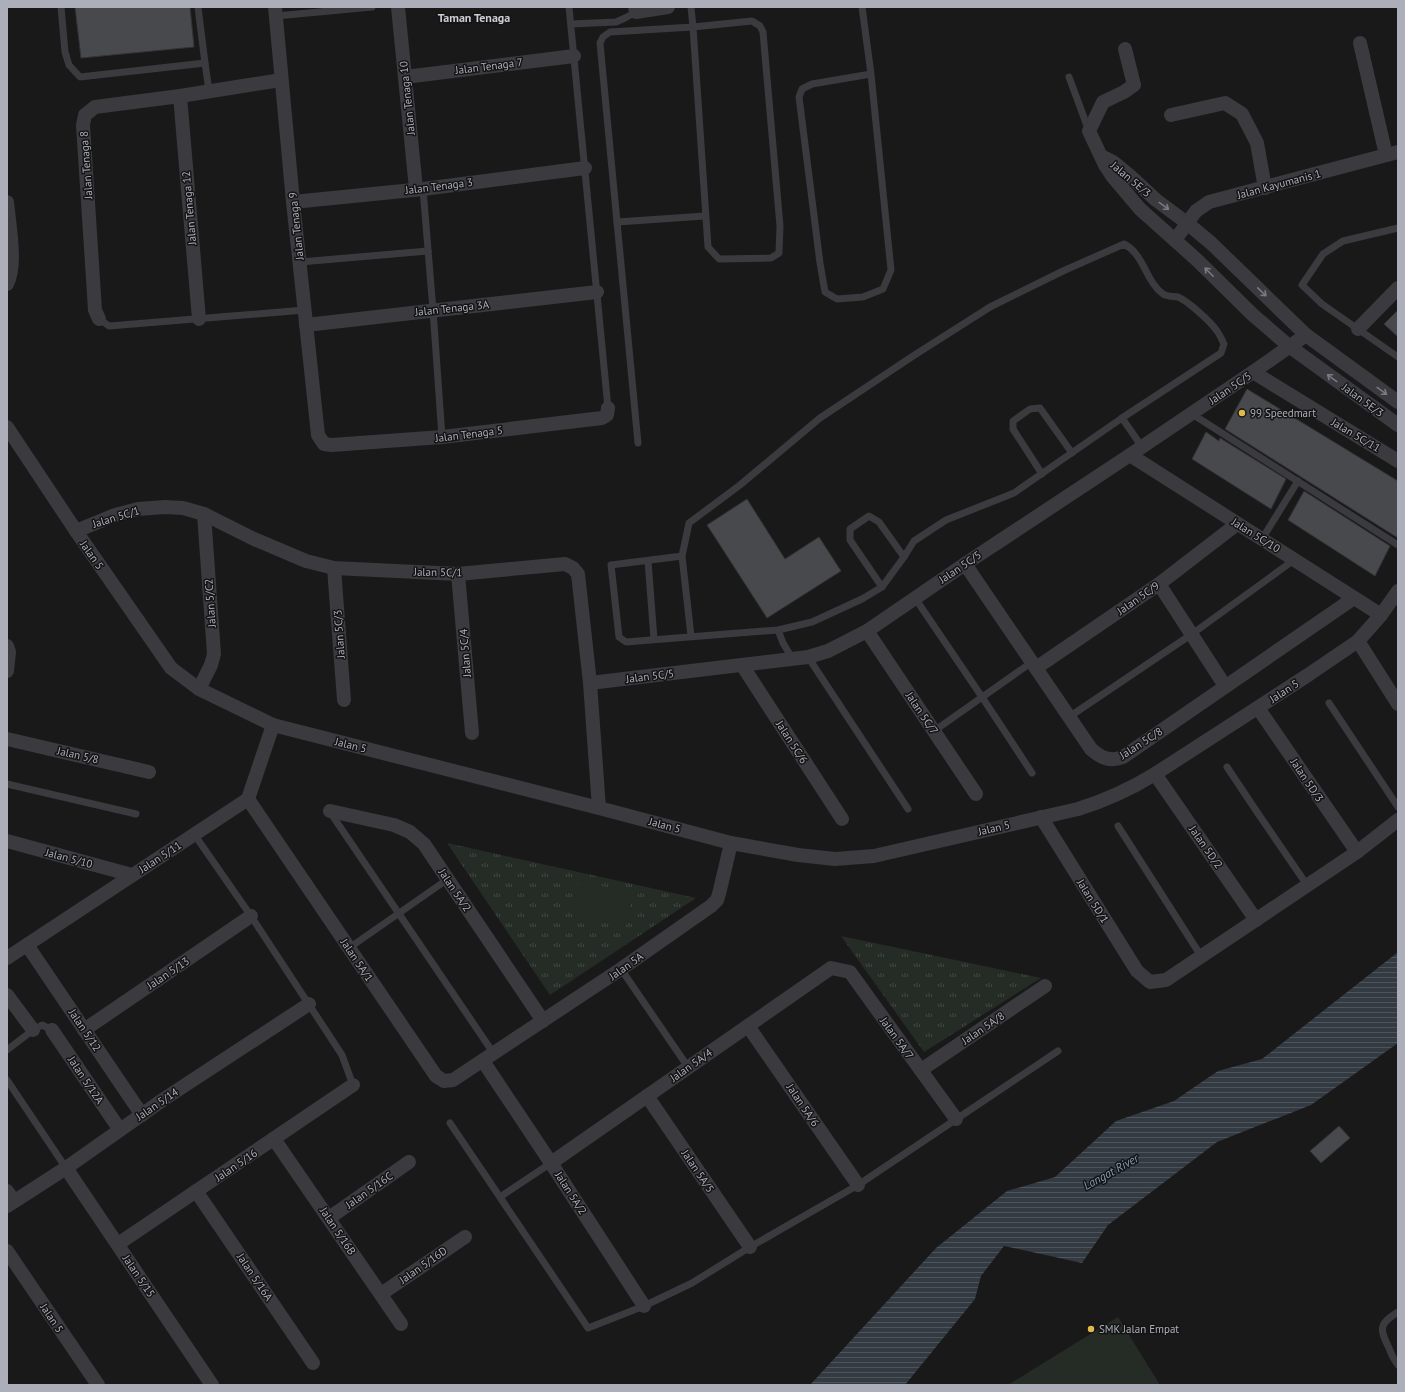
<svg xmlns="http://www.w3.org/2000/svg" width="1405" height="1392" viewBox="0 0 1405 1392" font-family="'PT Sans',sans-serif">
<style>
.grass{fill:url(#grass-tufts)}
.garden{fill:#252c26}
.water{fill:url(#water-rules)}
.building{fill:#48494d;stroke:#333336}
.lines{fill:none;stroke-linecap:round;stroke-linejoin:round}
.lane{stroke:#3a3a3f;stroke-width:7}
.street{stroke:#3a3a3f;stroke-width:14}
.oneway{stroke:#797a82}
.poi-dot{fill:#e0bb4b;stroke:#141415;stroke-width:1.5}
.labels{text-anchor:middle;stroke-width:3;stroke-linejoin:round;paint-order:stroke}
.street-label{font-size:11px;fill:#acafb9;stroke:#141415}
.poi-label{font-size:11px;fill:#acafb9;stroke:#141415;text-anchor:start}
.neighbourhood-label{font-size:12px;font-weight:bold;fill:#cdced5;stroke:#141415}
.water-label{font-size:12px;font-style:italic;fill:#8799b0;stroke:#141415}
</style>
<defs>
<pattern id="grass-tufts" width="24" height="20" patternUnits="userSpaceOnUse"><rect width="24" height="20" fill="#252c26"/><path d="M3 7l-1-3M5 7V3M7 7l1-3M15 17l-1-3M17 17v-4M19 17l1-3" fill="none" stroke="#424843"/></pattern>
<pattern id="water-rules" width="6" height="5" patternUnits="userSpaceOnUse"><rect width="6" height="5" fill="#333a42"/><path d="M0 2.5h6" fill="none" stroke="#4e545b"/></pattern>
</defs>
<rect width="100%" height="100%" fill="#19191a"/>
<g class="grass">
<path d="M 447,843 L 696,898 L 550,995 Z"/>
<path d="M 841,936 L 1041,978 L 924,1052 Z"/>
</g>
<g class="garden">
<path d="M 579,881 L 633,893 L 626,926 L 572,914 Z"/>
<path d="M 1118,1317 L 1160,1385 L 1008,1385 Z"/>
</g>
<path class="water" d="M 1398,952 L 1398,1043 L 1311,1105 L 1217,1142 L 1108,1225 L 1082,1263 L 1004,1246 L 981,1276 L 975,1299 L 905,1385 L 810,1385 L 936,1248 L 1007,1191 L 1055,1177 L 1116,1121 L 1174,1101 L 1218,1071 L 1262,1059 Z"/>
<g class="building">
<path d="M 75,7 L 190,7 L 194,47 L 81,58 Z"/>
<path d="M 1398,310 L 1398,337 L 1384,324 Z"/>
<path d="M 1247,389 L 1398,481 L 1398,538 L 1225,429 Z"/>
<path d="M 1206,432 L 1219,441 L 1220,438 L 1286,479 L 1271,509 L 1192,459 Z"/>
<path d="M 1304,491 L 1390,546 L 1375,576 L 1288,520 Z"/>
<path d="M 747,499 L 785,559 L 819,537 L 841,571 L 767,618 L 707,525 Z"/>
<path d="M 1339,1126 L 1350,1138 L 1321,1163 L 1310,1151 Z"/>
</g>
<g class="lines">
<g class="lane">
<path d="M 61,7 L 65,52 L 69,65 L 80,77 L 205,63 L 198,7"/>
<path d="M 569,7 L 608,408"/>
<path d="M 862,7 L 871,74 L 891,270 L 883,289 L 863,297 L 837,299 L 825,292 L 820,263 L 799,97 L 802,89 L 812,84 L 871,74"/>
<path d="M 276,16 L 372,7"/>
<path d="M 571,24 L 616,22 L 625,18 L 636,12"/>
<path d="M 205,63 L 209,91"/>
<path d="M 1069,77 L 1089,131"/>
<path d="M 423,189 L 433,310 L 442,437"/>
<path d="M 617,222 L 705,216"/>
<path d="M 1398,228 L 1343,241 L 1323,254 L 1302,285 L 1322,304 L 1398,357"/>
<path d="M 300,262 L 428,251"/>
<path d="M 99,319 L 109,326 L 305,310"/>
<path d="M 1192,414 L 1398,545"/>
<path d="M 1122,418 L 1142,447"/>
<path d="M 638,443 L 600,43 L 603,37 L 610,32 L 693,27 L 752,21 L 760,26 L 763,32 L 780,226 L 779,253 L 771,258 L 719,259 L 708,247 L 693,27 L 691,7"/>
<path d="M 1042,474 L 1013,429 L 1013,421 L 1030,409 L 1040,408 L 1072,453"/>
<path d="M 1262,539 L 1298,481"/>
<path d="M 682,556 L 611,565 L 619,637 L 626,642 L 778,630 L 812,622 L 862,599 L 882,587 L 904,557 L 914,541 L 946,520 L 1014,493 L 1122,418 L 1221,353 L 1224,344 C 1222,340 1220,335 1217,331 C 1211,322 1188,301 1178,297 C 1173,296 1167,297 1163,294 C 1146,282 1144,254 1124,244 L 1063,271 L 990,307 L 913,356 L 820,418 L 740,485 L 689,523 L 682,556 L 691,636"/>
<path d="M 648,561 L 654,639"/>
<path d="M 882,587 L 850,540 L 850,529 L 869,516 L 879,522 L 904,557"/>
<path d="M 915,598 L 982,697 L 1032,773"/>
<path d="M 778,630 L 783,643 L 792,658"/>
<path d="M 808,657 L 908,809"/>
<path d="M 1329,703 L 1398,807"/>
<path d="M 1069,717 L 1192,634 L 1294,560"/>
<path d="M 934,731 L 1032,662"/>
<path d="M 1227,767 L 1257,812 L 1307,885"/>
<path d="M 7,784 L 136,814"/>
<path d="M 330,812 L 494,1054"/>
<path d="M 1118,826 L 1201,956"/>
<path d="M 194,834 L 251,916 L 342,1055 L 353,1085"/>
<path d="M 349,948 L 448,879"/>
<path d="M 621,969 L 688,1067"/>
<path d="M 7,1050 L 33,1030 L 42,1025 L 52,1030"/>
<path d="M 7,1080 L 66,1168"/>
<path d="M 450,1123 L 588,1328 L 644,1306 L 692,1283 L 750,1247 L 858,1185 L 1058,1051"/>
<path d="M 500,1197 L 551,1163"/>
<path d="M 1398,1312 C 1379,1324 1379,1328 1389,1348 C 1391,1354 1394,1360 1398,1365"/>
</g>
<g class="street">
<path d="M 275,7 L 293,202 L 318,435 L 324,444 L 332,445 L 442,437 L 602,418 L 607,415 L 608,408"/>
<path d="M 398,7 L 416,189"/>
<path d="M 635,7 L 636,12 L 668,7"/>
<path d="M 1360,43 L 1386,155"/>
<path d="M 1125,49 L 1134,85 L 1124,92 L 1103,102 L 1089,131 L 1105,165 L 1113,177 L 1140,209 L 1197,260 L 1253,315 L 1289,346 L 1398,425"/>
<path d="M 405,77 L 574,56"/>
<path d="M 180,96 L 199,319"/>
<path d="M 1171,115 L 1225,103 L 1242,114 L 1257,143 L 1265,188"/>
<path d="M 1101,156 L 1113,162 L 1130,176 L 1156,200 L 1187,223 L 1211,243 L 1306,335 L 1398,402"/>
<path d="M 7,202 C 9,223 17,266 7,284"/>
<path d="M 293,202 L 423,189 L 585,168"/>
<path d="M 1175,240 L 1196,211 L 1209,202 L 1398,152"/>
<path d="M 99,319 L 95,310 L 83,125 L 85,115 L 95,107 L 180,96 L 281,80"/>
<path d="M 306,325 L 597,292"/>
<path d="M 1358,329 L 1398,288"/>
<path d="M 1253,372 L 1398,461"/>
<path d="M 7,427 L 76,531 L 171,668 L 199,689 L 273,725 L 599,808 L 731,843 L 798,855 L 835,859 L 874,856 L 1078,809 C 1107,800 1129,790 1155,774 L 1308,675 L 1358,641 L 1381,615 L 1398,591"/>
<path d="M 1130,455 L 1381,615"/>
<path d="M 76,531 L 115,515 L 138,509 L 165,507 L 183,508 L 204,514 L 254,539 L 306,561 L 334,568 L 458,574 L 565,564 L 573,568 L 578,574 L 590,683 L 599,808"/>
<path d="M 965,564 L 1091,749 C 1101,758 1110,762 1123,757 L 1354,598"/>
<path d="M 334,568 L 344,700"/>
<path d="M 458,574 L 472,733"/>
<path d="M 1159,584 L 1225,686"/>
<path d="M 867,631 L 976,794"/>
<path d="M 1358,641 L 1398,704"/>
<path d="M 7,646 L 9,652 L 7,671"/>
<path d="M 742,665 L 842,819"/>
<path d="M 1036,668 L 1159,584 L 1237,524"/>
<path d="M 590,683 L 808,657 L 828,651 L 867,631 L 965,564 L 1130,455 L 1253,372 L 1306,335"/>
<path d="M 199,689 L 211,665 L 214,654 L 204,514"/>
<path d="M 1258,708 L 1357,852"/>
<path d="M 7,739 L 149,772"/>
<path d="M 1155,774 L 1256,920"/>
<path d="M 248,799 L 436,1076 L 444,1081 L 453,1080 L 621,969 L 711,906 L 717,900 L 719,894 L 731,843"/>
<path d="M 330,811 L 394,825 L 410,832 L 424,844 L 543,1021"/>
<path d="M 1041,817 L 1137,971 L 1150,982 L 1166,980 L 1357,852 L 1398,820"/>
<path d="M 7,841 L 132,875"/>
<path d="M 27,945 L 142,1115"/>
<path d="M 7,958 L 248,799 L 273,725"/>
<path d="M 7,995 L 33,1030"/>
<path d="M 748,1026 L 858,1185"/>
<path d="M 52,1030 L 120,1130"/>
<path d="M 84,1030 L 251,916"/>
<path d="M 483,1061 L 551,1163 L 644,1306"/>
<path d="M 921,1070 L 1045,986"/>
<path d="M 647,1096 L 750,1247"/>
<path d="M 274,1139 L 401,1324"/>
<path d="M 551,1163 L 831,968 L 850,972 L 956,1119"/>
<path d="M 66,1168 L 212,1385"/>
<path d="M 7,1191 L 14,1201"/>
<path d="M 196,1191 L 313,1363"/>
<path d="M 7,1206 L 66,1168 L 164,1099 L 309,1004"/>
<path d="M 329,1218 L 409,1162"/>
<path d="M 118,1244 L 353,1085"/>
<path d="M 7,1251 L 98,1385"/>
<path d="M 381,1294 L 465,1237"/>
</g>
</g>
<defs><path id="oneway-shaft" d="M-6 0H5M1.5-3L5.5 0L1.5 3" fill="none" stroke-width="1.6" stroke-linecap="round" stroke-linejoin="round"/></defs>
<g class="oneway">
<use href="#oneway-shaft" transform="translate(1164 206) rotate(36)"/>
<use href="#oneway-shaft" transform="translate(1209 272) rotate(-135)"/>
<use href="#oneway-shaft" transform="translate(1262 292) rotate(44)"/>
<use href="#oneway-shaft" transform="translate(1332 378) rotate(-144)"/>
<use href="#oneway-shaft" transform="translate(1382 391) rotate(36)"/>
</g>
<g class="poi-dot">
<circle cx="1242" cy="413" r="4"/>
<circle cx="1091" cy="1329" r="4"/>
</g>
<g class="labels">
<g class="street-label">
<text transform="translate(489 66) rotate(-7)" y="4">Jalan Tenaga 7</text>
<text transform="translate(407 98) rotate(-96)" y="4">Jalan Tenaga 10</text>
<text transform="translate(86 165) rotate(-94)" y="4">Jalan Tenaga 8</text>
<text transform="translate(1131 179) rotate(40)" y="4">Jalan 5E/3</text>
<text transform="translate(1279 184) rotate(-15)" y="4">Jalan Kayumanis 1</text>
<text transform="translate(439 186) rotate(-7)" y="4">Jalan Tenaga 3</text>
<text transform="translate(189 208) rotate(-95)" y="4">Jalan Tenaga 12</text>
<text transform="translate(296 226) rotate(-96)" y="4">Jalan Tenaga 9</text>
<text transform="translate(452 308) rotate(-6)" y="4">Jalan Tenaga 3A</text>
<text transform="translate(1230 388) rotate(-34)" y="4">Jalan 5C/5</text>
<text transform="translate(1363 400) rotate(36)" y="4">Jalan 5E/3</text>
<text transform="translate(469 434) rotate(-7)" y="4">Jalan Tenaga 5</text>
<text transform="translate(1356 435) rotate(31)" y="4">Jalan 5C/11</text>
<text transform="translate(116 517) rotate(-17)" y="4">Jalan 5C/1</text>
<text transform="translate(1256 535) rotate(32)" y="4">Jalan 5C/10</text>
<text transform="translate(92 555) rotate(55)" y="4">Jalan 5</text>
<text transform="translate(960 567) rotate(-34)" y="4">Jalan 5C/5</text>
<text transform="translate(438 572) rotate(1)" y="4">Jalan 5C/1</text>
<text transform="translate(1138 598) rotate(-35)" y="4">Jalan 5C/9</text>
<text transform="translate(210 603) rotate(-94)" y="4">Jalan 5/C2</text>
<text transform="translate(339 634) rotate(-94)" y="4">Jalan 5C/3</text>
<text transform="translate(465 653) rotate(-95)" y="4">Jalan 5C/4</text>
<text transform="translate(650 676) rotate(-7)" y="4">Jalan 5C/5</text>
<text transform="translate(1284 691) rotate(-33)" y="4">Jalan 5</text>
<text transform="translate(922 713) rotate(56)" y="4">Jalan 5C/7</text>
<text transform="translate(792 742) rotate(57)" y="4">Jalan 5C/6</text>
<text transform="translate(1141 743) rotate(-33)" y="4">Jalan 5C/8</text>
<text transform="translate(351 745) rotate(14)" y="4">Jalan 5</text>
<text transform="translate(78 755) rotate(13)" y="4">Jalan 5/8</text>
<text transform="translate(1307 780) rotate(56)" y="4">Jalan 5D/3</text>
<text transform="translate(665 825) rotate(15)" y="4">Jalan 5</text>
<text transform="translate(994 828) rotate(-13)" y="4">Jalan 5</text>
<text transform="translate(1206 847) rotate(55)" y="4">Jalan 5D/2</text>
<text transform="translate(160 857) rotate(-33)" y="4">Jalan 5/11</text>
<text transform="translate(69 858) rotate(15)" y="4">Jalan 5/10</text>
<text transform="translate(455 890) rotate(56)" y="4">Jalan 5A/2</text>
<text transform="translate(1093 901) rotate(58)" y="4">Jalan 5D/1</text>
<text transform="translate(357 960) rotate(56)" y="4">Jalan 5A/1</text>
<text transform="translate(626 966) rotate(-35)" y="4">Jalan 5A</text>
<text transform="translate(168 973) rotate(-34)" y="4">Jalan 5/13</text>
<text transform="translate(983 1028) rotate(-34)" y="4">Jalan 5A/8</text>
<text transform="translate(85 1030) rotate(56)" y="4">Jalan 5/12</text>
<text transform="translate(897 1038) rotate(54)" y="4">Jalan 5A/7</text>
<text transform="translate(691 1065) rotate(-35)" y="4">Jalan 5A/4</text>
<text transform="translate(86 1080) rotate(56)" y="4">Jalan 5/12A</text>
<text transform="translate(157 1104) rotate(-34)" y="4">Jalan 5/14</text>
<text transform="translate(803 1105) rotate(56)" y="4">Jalan 5A/6</text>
<text transform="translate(236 1165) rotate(-34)" y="4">Jalan 5/16</text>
<text transform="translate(698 1171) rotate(56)" y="4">Jalan 5A/5</text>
<text transform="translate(369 1190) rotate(-35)" y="4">Jalan 5/16C</text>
<text transform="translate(571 1193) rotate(57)" y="4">Jalan 5A/2</text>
<text transform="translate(338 1231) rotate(56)" y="4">Jalan 5/16B</text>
<text transform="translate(423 1265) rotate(-35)" y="4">Jalan 5/16D</text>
<text transform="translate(139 1276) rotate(56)" y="4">Jalan 5/15</text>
<text transform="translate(255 1277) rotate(56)" y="4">Jalan 5/16A</text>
<text transform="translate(52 1318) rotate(56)" y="4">Jalan 5</text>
</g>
<g class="poi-label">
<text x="1250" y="417">99 Speedmart</text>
<text x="1099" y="1333">SMK Jalan Empat</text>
</g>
<g class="neighbourhood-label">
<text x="474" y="22">Taman Tenaga</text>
</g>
<g class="water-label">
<text transform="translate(1111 1172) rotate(-29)" y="4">Langat River</text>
</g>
</g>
<rect width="1405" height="1392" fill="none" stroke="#acafb9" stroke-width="16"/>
</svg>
